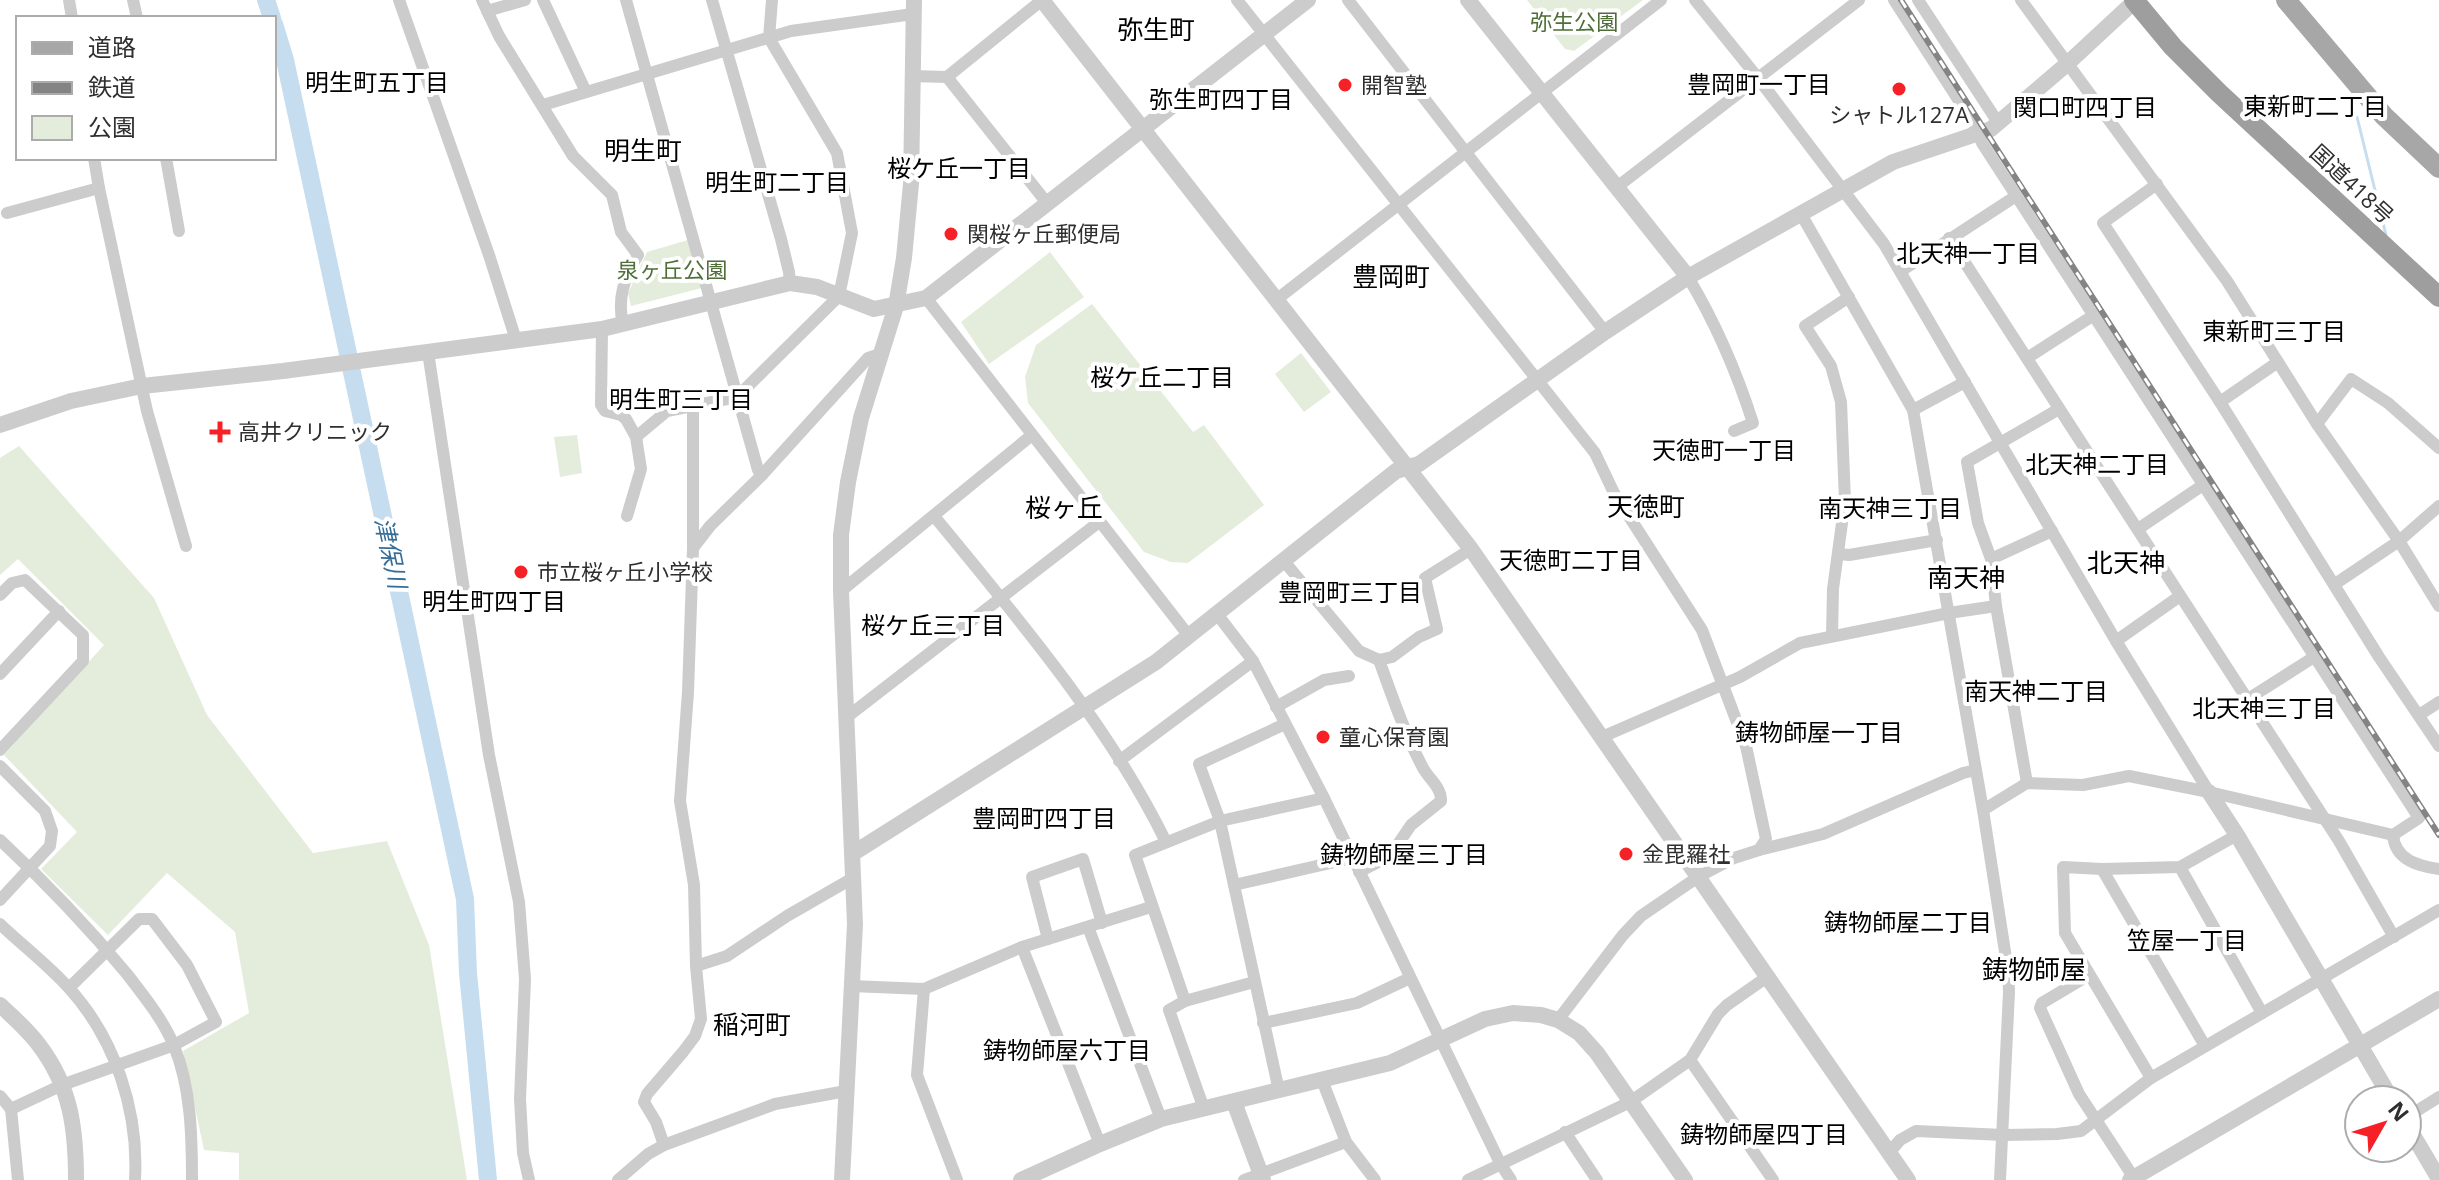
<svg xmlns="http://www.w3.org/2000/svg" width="2439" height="1180" viewBox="0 0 2439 1180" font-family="'Open Sans','Noto Sans JP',sans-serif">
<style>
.green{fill:#e4eddb}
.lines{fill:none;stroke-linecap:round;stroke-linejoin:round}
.stream{stroke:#c5ddef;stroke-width:3}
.river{stroke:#c5ddef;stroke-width:18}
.minor{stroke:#ccc;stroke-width:12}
.tertiary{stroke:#ccc;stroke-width:16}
.primary{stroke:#a7a7a7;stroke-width:20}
.trunk{stroke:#9e9e9e;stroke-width:20}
.rail-casing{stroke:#848484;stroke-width:6}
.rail{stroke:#fff;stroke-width:3;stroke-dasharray:9;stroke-linecap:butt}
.poi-dot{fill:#f52127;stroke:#fff;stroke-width:3}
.labels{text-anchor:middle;stroke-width:8;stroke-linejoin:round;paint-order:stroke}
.park-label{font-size:22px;fill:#4f6e38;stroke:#fff}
.poi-label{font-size:22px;fill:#2f2f2f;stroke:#fff;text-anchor:start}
.street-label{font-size:22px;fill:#2f2f2f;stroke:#fff}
.neighbourhood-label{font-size:24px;fill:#000;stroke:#fff}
.water-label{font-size:24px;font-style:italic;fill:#356d98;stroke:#fff}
.quarter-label{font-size:26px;fill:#000;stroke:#fff}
</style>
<rect width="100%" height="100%" fill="#fff"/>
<g class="green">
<path d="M 1527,0 L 1643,0 L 1574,51 L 1565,49 Z"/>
<path d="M 688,240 L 702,288 L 631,306 L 628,293 L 647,252 Z"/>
<path d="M 1050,252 L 1084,297 L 989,364 L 961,322 Z"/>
<path d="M 1092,304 L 1193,432 L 1204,425 L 1264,505 L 1188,563 L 1171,562 L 1144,552 L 1028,403 L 1025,377 L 1036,345 Z"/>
<path d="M 1301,353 L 1331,392 L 1304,412 L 1275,374 Z"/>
<path d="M 577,435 L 582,473 L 560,477 L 554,437 Z"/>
<path d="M 19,446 L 154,598 L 207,715 L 313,853 L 387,841 L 429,945 L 467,1180 L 239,1180 L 239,1153 L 204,1150 L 183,1051 L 249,1013 L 235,932 L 167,873 L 108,935 L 41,869 L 77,832 L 4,755 L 104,645 L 18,559 L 0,575 L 0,458 Z"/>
</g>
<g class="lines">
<path class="stream" d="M 2357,117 L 2386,235"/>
<g class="river">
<path d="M 266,0 L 272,18"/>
<path d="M 274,24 L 285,60 L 465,899 L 468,973 L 488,1180"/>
</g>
<g class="minor">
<path d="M 69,0 L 72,18"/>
<path d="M 133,0 L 137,18"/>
<path d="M 399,0 L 489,255 L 516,340"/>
<path d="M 482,0 L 499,36 L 573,156 L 612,195 L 621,232 L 638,255 C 624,277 617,299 623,325"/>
<path d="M 543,0 L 586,92"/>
<path d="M 626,0 L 758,470 L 762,475"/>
<path d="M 712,0 L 781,239 L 789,272 L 790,283"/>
<path d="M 1237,0 L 1595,453 L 1614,493 L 1702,630 L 1746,746 L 1766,839 L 1759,850"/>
<path d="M 1348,0 L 1605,332"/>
<path d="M 1695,0 L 1758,78 L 1884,244 L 2116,641 L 2209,792"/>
<path d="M 1894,0 L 1974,124 L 1982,143 L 2419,818 L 2393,835 L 2209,792 L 2129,776 L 2083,785 L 2027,783 L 1983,810"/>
<path d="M 1918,0 L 1999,124"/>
<path d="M 2021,0 L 2227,281 L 2317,424 L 2399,541 L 2439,606"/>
<path d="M 487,11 L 525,0"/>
<path d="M 911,76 L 947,77 L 1042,0"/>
<path d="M 947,77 L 1047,203"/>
<path d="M 543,105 L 791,31 L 913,14"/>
<path d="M 94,158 L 99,188 L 147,411 L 186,546"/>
<path d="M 166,158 L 179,231"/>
<path d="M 2157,184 L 2103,223 L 2220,402 L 2379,657 L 2439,746"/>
<path d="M 1617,187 L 1859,0"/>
<path d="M 7,213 L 99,188"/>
<path d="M 1801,214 L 1913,410 L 1983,810 L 2008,971 L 2009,992 L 2000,1180"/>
<path d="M 1949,238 L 2339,841 L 2394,937"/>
<path d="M 1901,271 L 2016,196"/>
<path d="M 1688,277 C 1715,322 1737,373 1753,423 L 1734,431"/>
<path d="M 926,298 L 1189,636"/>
<path d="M 1276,300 L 1661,0"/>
<path d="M 602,329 L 601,405 L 605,411 L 621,415 L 626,419 L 636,437 L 641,469 L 627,516"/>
<path d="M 428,352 L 489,755 L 519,902 L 525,979 L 520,1099 L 523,1153 L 529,1180"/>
<path d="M 2027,358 L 2094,315"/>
<path d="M 2220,402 L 2278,362"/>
<path d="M 693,406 L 693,548"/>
<path d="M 1913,410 L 1965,382"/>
<path d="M 2317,424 L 2351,379 L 2388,403 L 2439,448"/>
<path d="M 636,437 L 667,411 L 737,397 L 839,296 L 852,233 L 837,153 L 769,38 L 772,0"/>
<path d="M 934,516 C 1016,616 1109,725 1166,842"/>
<path d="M 2138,529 L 2203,485"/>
<path d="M 1839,554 L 1849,555 L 1937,540"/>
<path d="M 1991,559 L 1978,523 L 1967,462 L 2059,409"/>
<path d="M 1283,560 L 1359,651 L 1379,660 L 1392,657 L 1419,637 L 1437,629 L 1425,578 L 1471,549"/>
<path d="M 2335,584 L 2399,541 L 2439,506"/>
<path d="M 841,591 L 1032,435"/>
<path d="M 0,595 L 12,583 L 25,580 L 83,635 L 83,661 L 0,750"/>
<path d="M 1217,614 L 1253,661 L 1324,798 L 1500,1163 L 1511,1180"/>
<path d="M 1832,636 L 1833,589 L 1845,501 L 1841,402 L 1831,366 L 1805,326 L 1849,297"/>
<path d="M 2116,641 L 2180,596"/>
<path d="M 0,674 L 59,611"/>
<path d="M 2248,699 L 2314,657"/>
<path d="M 1276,707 L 1324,680 L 1349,676"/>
<path d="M 2419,715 L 2439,702"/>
<path d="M 847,717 L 1099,522"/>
<path d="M 1602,737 L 1740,677 L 1800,643 L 1949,613 L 1996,606"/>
<path d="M 1119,761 L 1253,661"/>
<path d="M 0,766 L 45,811 L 52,831 L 50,846 L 0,900"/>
<path d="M 2027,783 L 1996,606 L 1991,559 L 2052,531"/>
<path d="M 2393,835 C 2395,860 2418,866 2439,869"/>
<path d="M 0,840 C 45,882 88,927 127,974 C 144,996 164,1021 174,1046 C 191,1087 192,1136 192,1180"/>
<path d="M 2180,867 L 2262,1013"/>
<path d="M 2102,869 L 2205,1046"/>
<path d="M 1359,872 L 1384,859 L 1394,850 L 1411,825 L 1441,801 C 1442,788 1429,779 1423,768 C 1405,734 1392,696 1379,660"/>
<path d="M 1234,885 L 1352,858"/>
<path d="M 0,924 C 22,945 47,964 68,987 C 115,1038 139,1111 135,1180"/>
<path d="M 1088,927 L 1161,1119"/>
<path d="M 1048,939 L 1032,877 L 1083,859 L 1102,923"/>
<path d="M 1022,947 L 1100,1144"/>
<path d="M 696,966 L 727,956 L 787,916 L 853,878"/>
<path d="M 2089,975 L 2042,1003 L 2040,1008 L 2079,1094 L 2134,1178"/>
<path d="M 1254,982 L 1185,1001 L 1135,855 L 1220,821 L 1324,798"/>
<path d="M 851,986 L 924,989 L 1022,947 L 1151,907"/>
<path d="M 924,989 L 917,1075 L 957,1180"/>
<path d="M 1185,1001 L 1169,1010 L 1204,1109"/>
<path d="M 1558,1020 L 1623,935 L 1641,916 L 1698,877 L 1734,858 L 1759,850 L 1823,834 L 1963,773 L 1976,770"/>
<path d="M 1263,1023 L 1357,1003 L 1410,978"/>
<path d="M 1690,1060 L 1773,1180"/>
<path d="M 2151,1078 L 2065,933 L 2063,867 L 2102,869 L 2180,867 L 2237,835"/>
<path d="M 1322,1080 L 1346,1142 L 1375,1180"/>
<path d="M 1279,1091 L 1220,821 L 1199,764 L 1285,724"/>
<path d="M 0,1096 L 11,1109 L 18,1180"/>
<path d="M 11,1109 L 62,1085 L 174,1045 L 216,1022 L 187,965 L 152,919 L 139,919 L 69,988"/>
<path d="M 2407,1117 L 2439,1097"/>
<path d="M 1565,1132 L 1597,1180"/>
<path d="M 664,1145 L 656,1122 L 644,1102 L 647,1094 L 683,1052 L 695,1036 L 701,1019 L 696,966 L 694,885 L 680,801 L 688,692 L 693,548 L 710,526 L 762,475 L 868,358 L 880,354"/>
<path d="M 1889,1153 L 1900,1140 L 1916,1131 L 2003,1135 L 2057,1134 L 2081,1131 L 2151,1078 L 2439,910"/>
<path d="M 618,1180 L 648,1154 L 664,1145 L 775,1104 L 846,1091"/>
<path d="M 1244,1180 L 1346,1142"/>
<path d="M 1468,1180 L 1630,1102 L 1690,1060 L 1718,1014 L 1727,1005 L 1767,977"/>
</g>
<g class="tertiary">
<path d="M 1042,0 L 1471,549 L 1908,1180"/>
<path d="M 1468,0 L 1688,277"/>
<path d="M 0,425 L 71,401 L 142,386 L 283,371 L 602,329 L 790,283 L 817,287 L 874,309 L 926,298 L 1308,0"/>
<path d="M 2209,792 L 2237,835 L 2392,1100"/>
<path d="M 852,854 L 1156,662 L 1396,471 L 1419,464 L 1605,332 L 1688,277 L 1893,162 L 1991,129 L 2067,64 L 2136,0"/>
<path d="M 0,1005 C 13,1017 28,1030 39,1045 C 71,1087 76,1129 76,1180"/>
<path d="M 1234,1102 L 1263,1180"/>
<path d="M 2407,1125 L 2439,1179"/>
<path d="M 842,1180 L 855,924 L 841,591 L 841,535 L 848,482 L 861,418 L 896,306 L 904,258 L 911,184 L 914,0"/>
<path d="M 1021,1180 L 1100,1144 L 1161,1119 L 1390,1063 L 1485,1019 L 1513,1013 L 1541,1015 L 1558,1020 L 1579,1033 L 1597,1053 L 1685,1180"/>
<path d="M 2130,1180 L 2439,999"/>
</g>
<path class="primary" d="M 2286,0 L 2384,116 L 2439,168"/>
<path class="trunk" d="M 2134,0 L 2173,47 L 2219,93 L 2439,297"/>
<g class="rail-casing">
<path id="rail" d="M 1901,0 L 2439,835"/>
</g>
<use href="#rail" class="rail"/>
</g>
<g class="poi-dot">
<circle cx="1345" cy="85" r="8"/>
<circle cx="1899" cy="89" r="8"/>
<circle cx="951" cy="234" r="8"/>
<path d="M216 420h8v8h8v8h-8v8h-8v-8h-8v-8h8z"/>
<circle cx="521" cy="572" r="8"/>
<circle cx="1323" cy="737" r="8"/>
<circle cx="1626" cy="854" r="8"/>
</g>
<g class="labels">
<g class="park-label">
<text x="1574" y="30">弥生公園</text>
<text x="672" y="278">泉ヶ丘公園</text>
</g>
<g class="poi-label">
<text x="1361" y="93">開智塾</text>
<text x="1899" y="123" text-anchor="middle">シャトル127A</text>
<text x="967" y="242">関桜ヶ丘郵便局</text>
<text x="238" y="440">高井クリニック</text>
<text x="537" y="580">市立桜ヶ丘小学校</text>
<text x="1339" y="745">童心保育園</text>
<text x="1642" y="862">金毘羅社</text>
</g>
<g class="street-label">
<text transform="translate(2352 184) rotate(43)" y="8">国道418号</text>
</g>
<g class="neighbourhood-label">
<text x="377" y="91">明生町五丁目</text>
<text x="1759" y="93">豊岡町一丁目</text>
<text x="1221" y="108">弥生町四丁目</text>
<text x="2315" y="115">東新町二丁目</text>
<text x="2085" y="116">関口町四丁目</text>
<text x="959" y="177">桜ケ丘一丁目</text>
<text x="777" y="191">明生町二丁目</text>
<text x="1968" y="262">北天神一丁目</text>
<text x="2274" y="340">東新町三丁目</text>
<text x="1162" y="386">桜ケ丘二丁目</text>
<text x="681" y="408">明生町三丁目</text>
<text x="1724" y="459">天徳町一丁目</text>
<text x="2097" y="473">北天神二丁目</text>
<text x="1890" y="517">南天神三丁目</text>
<text x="1571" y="569">天徳町二丁目</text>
<text x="1350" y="601">豊岡町三丁目</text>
<text x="494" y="610">明生町四丁目</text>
<text x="933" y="634">桜ケ丘三丁目</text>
<text x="2036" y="700">南天神二丁目</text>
<text x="2264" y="717">北天神三丁目</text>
<text x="1819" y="741">鋳物師屋一丁目</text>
<text x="1044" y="827">豊岡町四丁目</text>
<text x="1404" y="863">鋳物師屋三丁目</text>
<text x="1908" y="931">鋳物師屋二丁目</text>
<text x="2187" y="949">笠屋一丁目</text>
<text x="1067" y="1059">鋳物師屋六丁目</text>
<text x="1764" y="1143">鋳物師屋四丁目</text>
</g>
<g class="water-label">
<text transform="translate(390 553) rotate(78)" y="8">津保川</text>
</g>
<g class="quarter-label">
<text x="1156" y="39">弥生町</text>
<text x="643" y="160">明生町</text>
<text x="1391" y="286">豊岡町</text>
<text x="1646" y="516">天徳町</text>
<text x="1064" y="517">桜ヶ丘</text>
<text x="2126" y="572">北天神</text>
<text x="1966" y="587">南天神</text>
<text x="2034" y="979">鋳物師屋</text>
<text x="752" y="1034">稲河町</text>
</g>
</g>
<rect x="16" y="16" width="260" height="144" fill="#ffffff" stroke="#acacac" stroke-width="2"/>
<rect x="32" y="42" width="40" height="12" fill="#a7a7a7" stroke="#acacac" stroke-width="2"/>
<text x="88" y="56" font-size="24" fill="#2f2f2f">道路</text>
<rect x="32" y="82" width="40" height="12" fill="#848484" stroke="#acacac" stroke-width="2"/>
<text x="88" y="96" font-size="24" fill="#2f2f2f">鉄道</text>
<rect x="32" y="116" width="40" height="24" fill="#e4eddb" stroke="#acacac" stroke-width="2"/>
<text x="88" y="136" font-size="24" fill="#2f2f2f">公園</text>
<g transform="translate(2383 1124) rotate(51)"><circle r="38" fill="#ffffff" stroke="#acacac" stroke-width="2"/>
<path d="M0-6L14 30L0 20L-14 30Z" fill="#f52127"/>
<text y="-12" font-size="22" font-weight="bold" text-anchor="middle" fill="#2f2f2f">N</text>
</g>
</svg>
